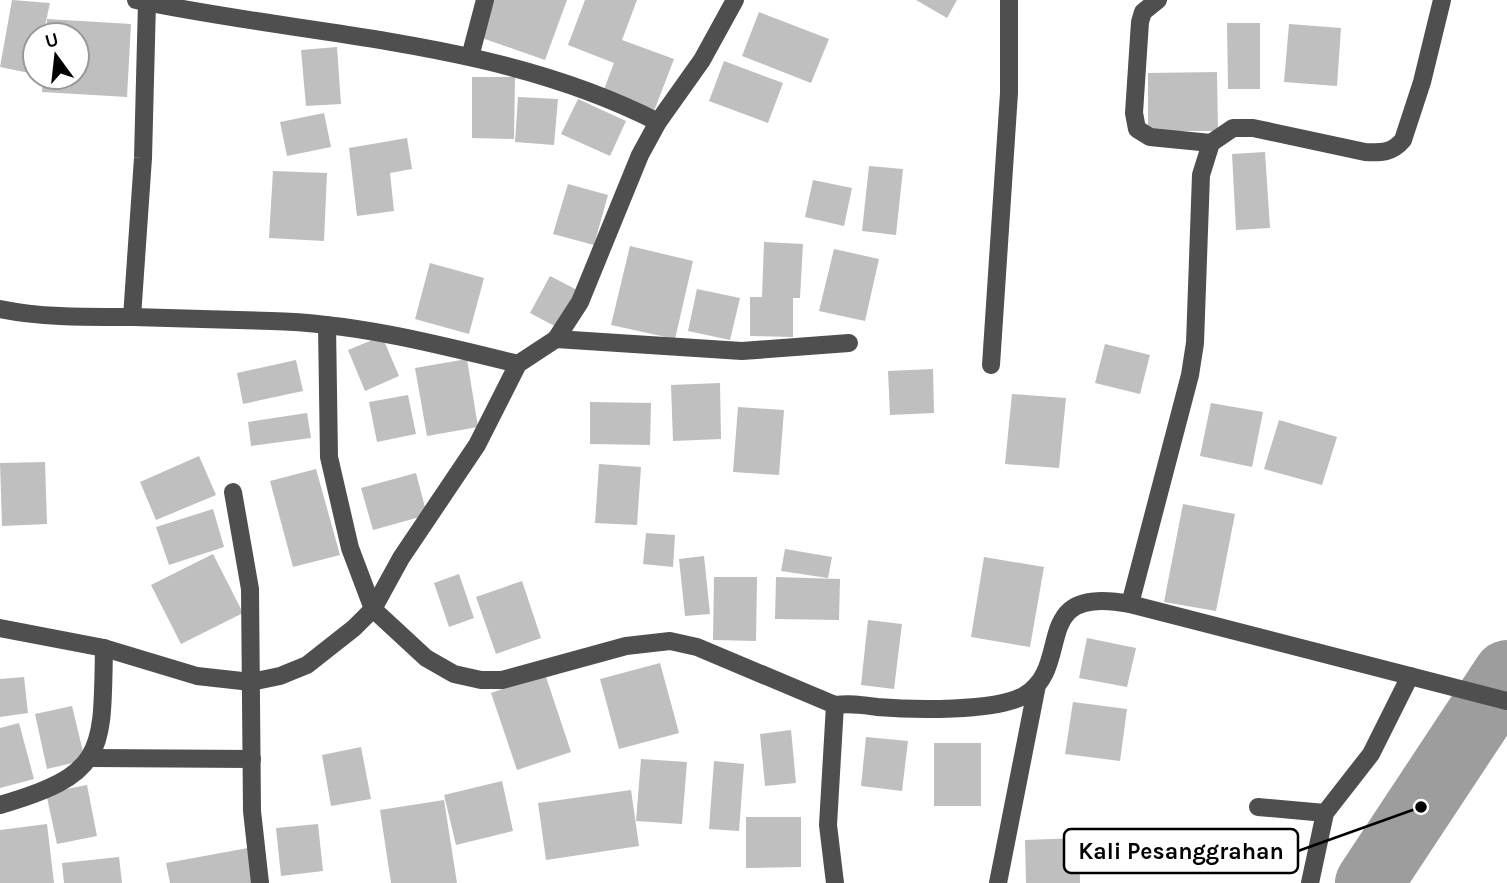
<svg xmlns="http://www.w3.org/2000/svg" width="1507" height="883" viewBox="0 0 1507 883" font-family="Karla,sans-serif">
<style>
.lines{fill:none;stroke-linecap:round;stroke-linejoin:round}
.river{stroke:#9d9d9d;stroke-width:68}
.building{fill:#bfbfbf}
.minor{stroke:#4f4f4f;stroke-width:18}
.leader{fill:none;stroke:#000;stroke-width:2.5}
.callout-dot{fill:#000;stroke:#fff;stroke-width:2.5}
.callout{fill:#fff;stroke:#000;stroke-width:2.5}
.callout-label{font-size:23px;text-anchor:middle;font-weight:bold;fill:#000}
</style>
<rect width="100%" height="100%" fill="#fff"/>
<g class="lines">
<path class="river" d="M 1369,883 L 1507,674"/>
</g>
<g class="building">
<path d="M 12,0 L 50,3 L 43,35 L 35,35 L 34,74 L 0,67 Z"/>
<path d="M 492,0 L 567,0 L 545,60 L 479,37 Z"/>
<path d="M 585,0 L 637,0 L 622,40 L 674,59 L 654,111 L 603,92 L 614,63 L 568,45 Z"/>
<path d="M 916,0 L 957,0 L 947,18 Z"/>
<path d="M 759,12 L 829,39 L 811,83 L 742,56 Z"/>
<path d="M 47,19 L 131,24 L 127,97 L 42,92 L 43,77 L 77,77 L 77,35 L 46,35 Z"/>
<path d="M 1227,23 L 1260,23 L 1260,89 L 1228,89 Z"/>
<path d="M 1289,24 L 1341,28 L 1337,86 L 1284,82 Z"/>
<path d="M 337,47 L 341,104 L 306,106 L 301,50 Z"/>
<path d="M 724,61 L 783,83 L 768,123 L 709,101 Z"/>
<path d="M 1217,72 L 1218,131 L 1148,131 L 1148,73 Z"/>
<path d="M 472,77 L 515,77 L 514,139 L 472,138 Z"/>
<path d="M 518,97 L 558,99 L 554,145 L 515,142 Z"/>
<path d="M 578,99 L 626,121 L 610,156 L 561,134 Z"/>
<path d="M 324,113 L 331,147 L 287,156 L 280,122 Z"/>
<path d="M 407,138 L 412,169 L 390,173 L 394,211 L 357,216 L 349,148 Z"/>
<path d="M 1265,152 L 1270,228 L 1236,230 L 1232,154 Z"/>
<path d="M 869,166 L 903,169 L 896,235 L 862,231 Z"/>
<path d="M 273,171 L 327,173 L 324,241 L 269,238 Z"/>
<path d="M 813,180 L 852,188 L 844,226 L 805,217 Z"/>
<path d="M 568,184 L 608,195 L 594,245 L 553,234 Z"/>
<path d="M 764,242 L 803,244 L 800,298 L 793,298 L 793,337 L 750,336 L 750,297 L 762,297 Z"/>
<path d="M 630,246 L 693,261 L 675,339 L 611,325 Z"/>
<path d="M 834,249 L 879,259 L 865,321 L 819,311 Z"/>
<path d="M 430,263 L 484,278 L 469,334 L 415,319 Z"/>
<path d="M 550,276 L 581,292 L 562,330 L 530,313 Z"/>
<path d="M 697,289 L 740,298 L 730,340 L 688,331 Z"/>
<path d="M 382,336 L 399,376 L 365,391 L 348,350 Z"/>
<path d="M 1105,344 L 1150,355 L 1140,394 L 1095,383 Z"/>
<path d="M 467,359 L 478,427 L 427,436 L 415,368 Z"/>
<path d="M 296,360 L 303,391 L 243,404 L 237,373 Z"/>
<path d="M 933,369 L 934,413 L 890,415 L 888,371 Z"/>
<path d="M 720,383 L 721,439 L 673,441 L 671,385 Z"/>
<path d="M 1012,394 L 1066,398 L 1059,468 L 1005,464 Z"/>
<path d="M 408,395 L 416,434 L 377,442 L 369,402 Z"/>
<path d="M 590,402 L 651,403 L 650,445 L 590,444 Z"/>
<path d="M 1211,403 L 1263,412 L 1252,467 L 1200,456 Z"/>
<path d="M 738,407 L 784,410 L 779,475 L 733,472 Z"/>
<path d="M 307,413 L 311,438 L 251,446 L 248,422 Z"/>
<path d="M 1279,420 L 1337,437 L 1322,485 L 1264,469 Z"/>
<path d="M 199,456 L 216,495 L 156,520 L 140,482 Z"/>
<path d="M 45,462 L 47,524 L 2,526 L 0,463 Z"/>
<path d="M 599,464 L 641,467 L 637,525 L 595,523 Z"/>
<path d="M 316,469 L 340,555 L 293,567 L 270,481 Z"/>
<path d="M 416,473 L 427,515 L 373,530 L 361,488 Z"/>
<path d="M 1183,504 L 1235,514 L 1216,611 L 1164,602 Z"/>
<path d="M 213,509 L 224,547 L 169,565 L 156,527 Z"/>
<path d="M 646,533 L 675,535 L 673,567 L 643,564 Z"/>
<path d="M 785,549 L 832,557 L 828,578 L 781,571 Z"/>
<path d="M 213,554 L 243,613 L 181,644 L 151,585 Z"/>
<path d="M 704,556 L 710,614 L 685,616 L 679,559 Z"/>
<path d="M 984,557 L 1044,567 L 1030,647 L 971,637 Z"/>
<path d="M 459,574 L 474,618 L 449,627 L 434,583 Z"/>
<path d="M 714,577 L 757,577 L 756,641 L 713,640 Z"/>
<path d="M 776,577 L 840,579 L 839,620 L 775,619 Z"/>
<path d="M 522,581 L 541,638 L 496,654 L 476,597 Z"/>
<path d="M 868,620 L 902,624 L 894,689 L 861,685 Z"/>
<path d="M 1087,638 L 1136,648 L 1127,687 L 1079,678 Z"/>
<path d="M 660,663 L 679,733 L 619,749 L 600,679 Z"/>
<path d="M 545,674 L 571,752 L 517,770 L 491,693 Z"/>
<path d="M 24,677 L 28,713 L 0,717 L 0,679 Z"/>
<path d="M 1073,702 L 1127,709 L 1120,761 L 1065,754 Z"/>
<path d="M 72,706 L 85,760 L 47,769 L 35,714 Z"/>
<path d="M 19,723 L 34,779 L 0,788 L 0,728 Z"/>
<path d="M 791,730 L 796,783 L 765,786 L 760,734 Z"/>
<path d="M 866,737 L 908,741 L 902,791 L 861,786 Z"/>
<rect x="934" y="743" width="47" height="63"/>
<path d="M 361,747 L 371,799 L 331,806 L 322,755 Z"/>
<path d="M 641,759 L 687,762 L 682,824 L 636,821 Z"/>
<path d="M 714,761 L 744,764 L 739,831 L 709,829 Z"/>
<path d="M 502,781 L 513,831 L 456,845 L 444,795 Z"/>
<path d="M 87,785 L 97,836 L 57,844 L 46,793 Z"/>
<path d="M 631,790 L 639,846 L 546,860 L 538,803 Z"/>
<path d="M 444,800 L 457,883 L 391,883 L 380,810 Z"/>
<path d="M 746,817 L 801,817 L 801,867 L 746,868 Z"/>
<path d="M 47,824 L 54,883 L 0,883 L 0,830 Z"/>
<path d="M 318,824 L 323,871 L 281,876 L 276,828 Z"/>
<path d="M 1079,838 L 1080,883 L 1026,883 L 1025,840 Z"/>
<path d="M 248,848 L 255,883 L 170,883 L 166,863 Z"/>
<path d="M 119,857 L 122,883 L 64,883 L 62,863 Z"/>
</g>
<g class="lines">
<g class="minor">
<path d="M 136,0 C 311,37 496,39 658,122"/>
<path d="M 1158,0 L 1143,12 L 1140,22 L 1134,113 L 1137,129 L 1150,137 L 1211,143"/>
<path d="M 470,57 L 485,0"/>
<path d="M 0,309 C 44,318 88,317 133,317 C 179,318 225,320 271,321 C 355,323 437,344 518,364"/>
<path d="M 132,317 L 143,158 L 147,2"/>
<path d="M 327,325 L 329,457 L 350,548 L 373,609 L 426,658 L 454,674 L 481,680 L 502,680 L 626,646 L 670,641 L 697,647 L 835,705 C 851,703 862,705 877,707 C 912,710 997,712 1025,695 C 1075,665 1027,584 1130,604 L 1507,701"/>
<path d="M 556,339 L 742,351 L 849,343"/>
<path d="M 991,365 L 1009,93 L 1009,0"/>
<path d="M 233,492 L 250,589 L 252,811 L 260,883"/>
<path d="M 1130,604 L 1190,375 L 1195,343 L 1201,175 L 1211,143 L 1233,128 L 1253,128 L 1365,152 C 1381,153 1392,153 1403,140 L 1422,82 L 1442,0"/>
<path d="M 0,628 L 104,648 L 197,676 L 251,682 L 280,676 L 307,665 L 354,628 L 373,609 L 401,558 L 477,445 L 518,364 L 556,339 L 580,302 L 640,155 L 658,122 L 702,60 L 735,0"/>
<path d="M 92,758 L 252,759"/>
<path d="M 0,805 C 107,774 102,751 104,648"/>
<path d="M 1258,807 L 1325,813"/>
<path d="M 835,883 L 828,825 L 835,705"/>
<path d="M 998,883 L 1037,685"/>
<path d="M 1310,883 L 1325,813 L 1371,754 L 1410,676"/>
</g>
</g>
<path class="leader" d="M1421 807L1298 851"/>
<circle class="callout-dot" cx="1421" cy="807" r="7"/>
<rect class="callout" x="1064" y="829" width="234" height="44" rx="7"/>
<g class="callout-label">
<text x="1181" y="859">Kali Pesanggrahan</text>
</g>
<g transform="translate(56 56) rotate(345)"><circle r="33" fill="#ffffff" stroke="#999999" stroke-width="2"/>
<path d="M0-5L12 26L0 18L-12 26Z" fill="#000000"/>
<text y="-10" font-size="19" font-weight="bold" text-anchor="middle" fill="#000000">U</text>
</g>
</svg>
